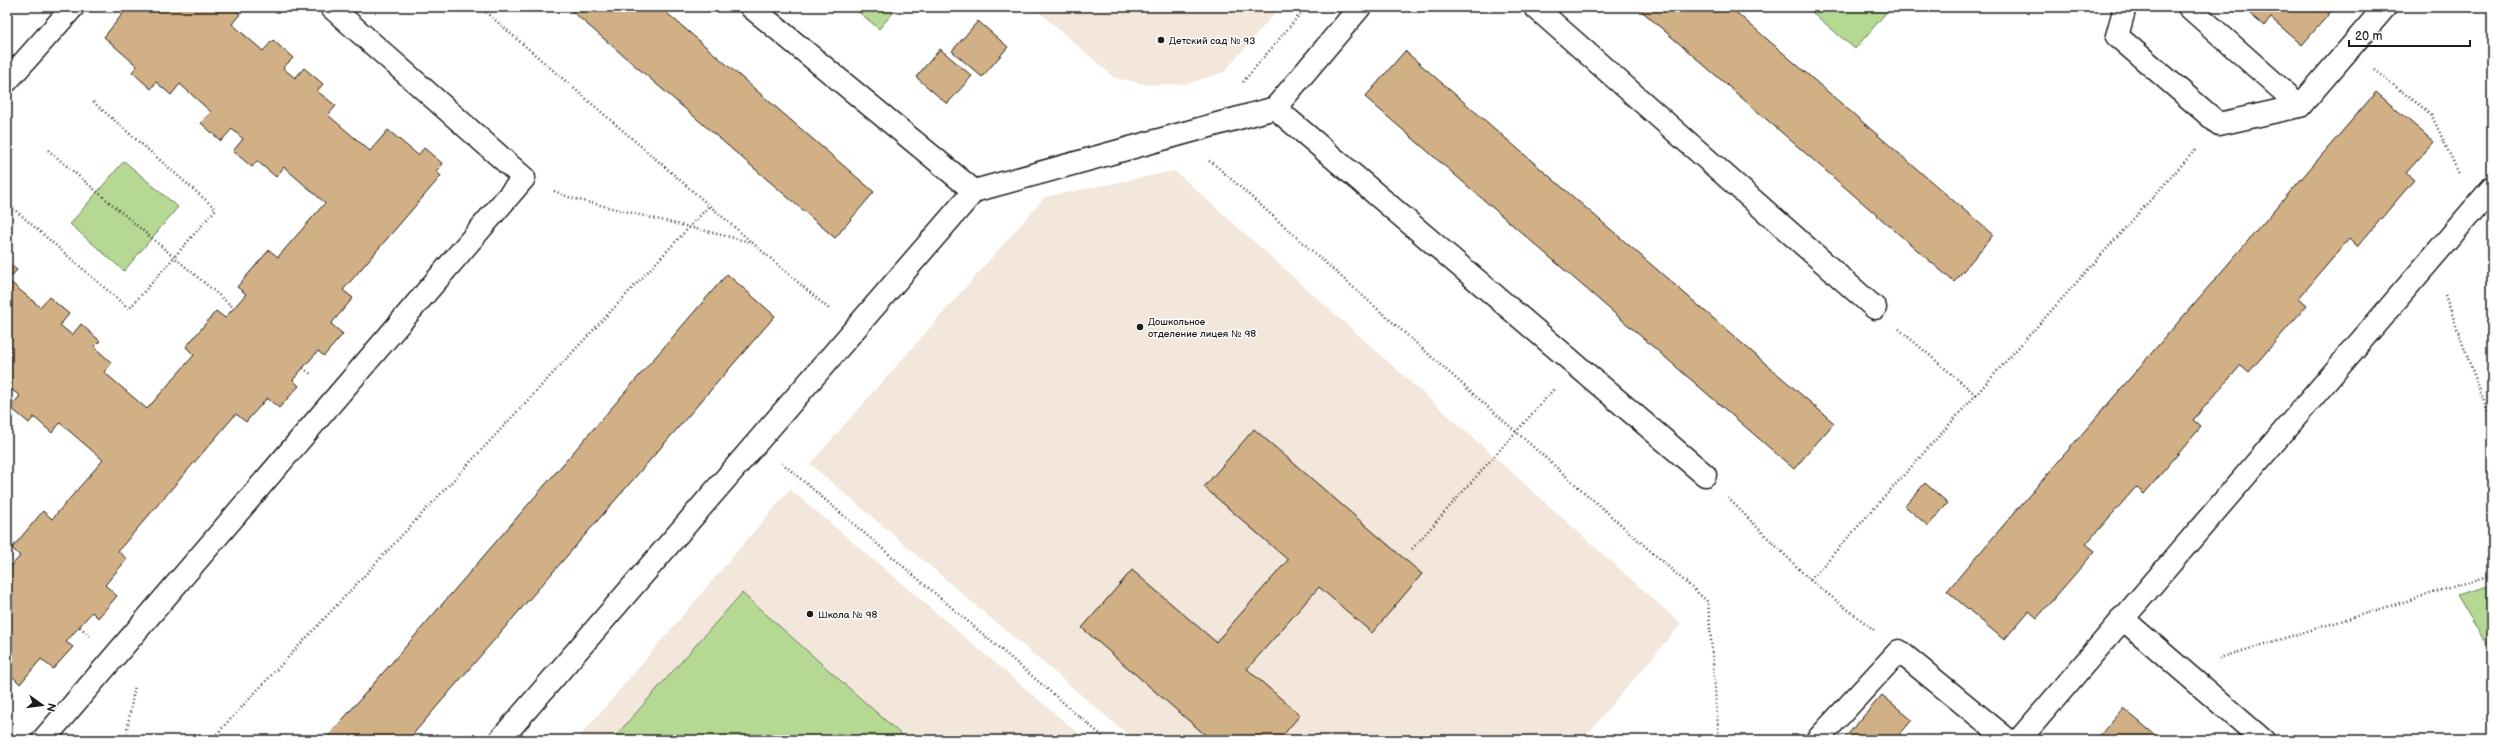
<svg xmlns="http://www.w3.org/2000/svg" width="2499" height="747" viewBox="0 0 2499 747" font-family="'Balsamiq Sans',sans-serif">
<style>
.built{fill:#f2e7da}
.green{fill:#b5d993;stroke:#687a58}
.building{fill:#d2b085;stroke:#1c1c1c}
.lines{fill:none;stroke-linecap:round;stroke-linejoin:round}
.minor-casing{stroke:#1c1c1c;stroke-width:25}
.path{stroke:#1c1c1c;stroke-width:2.5;stroke-dasharray:1 3;stroke-linecap:butt}
.minor{stroke:#fff;stroke-width:22}
.poi-dot{fill:#1c1c1c;stroke:#fff;stroke-width:1.5}
.labels{text-anchor:middle;stroke-width:3;stroke-linejoin:round;paint-order:stroke}
.poi-label{font-size:10px;fill:#1c1c1c;stroke:#fff;text-anchor:start}
</style>
<rect width="100%" height="100%" fill="#fff"/>
<filter id="ink" filterUnits="userSpaceOnUse"><feTurbulence type="fractalNoise" baseFrequency=".025" numOctaves="2"/><feDisplacementMap in="SourceGraphic" scale="8" xChannelSelector="R" yChannelSelector="G"/><feConvolveMatrix kernelMatrix="1 2 1 2 8 2 1 2 1" color-interpolation-filters="sRGB"/></filter>
<g filter="url(#ink)">
<g class="built">
<path d="M 1033,7 L 1280,7 L 1224,72 L 1187,84 L 1151,85 L 1115,78 Z"/>
<path d="M 1175,171 L 1681,624 L 1582,740 L 1134,740 L 810,464 L 1045,197 Z"/>
<path d="M 790,489 L 1086,740 L 577,740 Z"/>
</g>
<g class="green">
<path d="M 853,7 L 898,7 L 879,29 Z"/>
<path d="M 1806,7 L 1891,7 L 1855,49 Z"/>
<path d="M 124,161 L 178,207 L 124,271 L 70,224 Z"/>
<path d="M 2492,585 L 2492,654 L 2457,595 Z"/>
<path d="M 742,593 L 904,737 L 901,740 L 612,740 Z"/>
</g>
<g class="building">
<path d="M 128,7 L 232,7 L 240,14 L 232,24 L 263,51 L 273,40 L 293,58 L 283,68 L 295,78 L 304,68 L 323,84 L 317,91 L 336,106 L 328,115 L 370,151 L 388,130 L 418,155 L 424,148 L 443,164 L 436,171 L 441,176 L 343,290 L 353,298 L 331,324 L 343,334 L 324,356 L 318,351 L 303,368 L 293,380 L 299,386 L 279,408 L 267,398 L 246,422 L 236,414 L 118,551 L 127,559 L 105,585 L 117,596 L 98,618 L 92,612 L 66,642 L 73,647 L 53,669 L 41,659 L 20,684 L 11,675 L 7,679 L 7,571 L 20,556 L 12,548 L 43,511 L 52,519 L 103,460 L 60,423 L 52,433 L 34,417 L 29,423 L 10,407 L 20,396 L 7,386 L 7,262 L 17,270 L 8,280 L 40,307 L 49,297 L 69,314 L 60,325 L 72,335 L 81,324 L 100,341 L 94,347 L 112,363 L 104,372 L 147,409 L 194,355 L 186,347 L 216,311 L 225,318 L 246,294 L 237,287 L 269,250 L 278,257 L 325,203 L 284,167 L 276,177 L 257,161 L 252,167 L 233,151 L 243,139 L 232,129 L 221,141 L 201,123 L 211,112 L 180,84 L 171,95 L 156,82 L 151,89 L 132,72 L 137,66 L 104,37 Z"/>
<path d="M 567,7 L 660,7 L 874,192 L 835,238 Z"/>
<path d="M 1637,7 L 1730,7 L 1993,235 L 1954,282 Z"/>
<path d="M 2242,7 L 2335,7 L 2302,45 L 2271,18 L 2264,26 Z"/>
<path d="M 978,21 L 1008,47 L 982,77 L 952,51 Z"/>
<path d="M 940,49 L 972,76 L 947,104 L 916,77 Z"/>
<path d="M 1405,51 L 1834,423 L 1794,469 L 1365,97 Z"/>
<path d="M 2376,92 L 2434,142 L 2406,173 L 2414,180 L 2357,247 L 2349,239 L 2299,298 L 2307,305 L 2249,372 L 2241,365 L 2193,420 L 2201,427 L 2144,494 L 2136,487 L 2086,544 L 2095,551 L 2037,618 L 2029,611 L 2004,640 L 1947,591 Z"/>
<path d="M 727,274 L 775,316 L 520,610 L 408,740 L 325,740 Z"/>
<path d="M 1254,429 L 1422,574 L 1372,633 L 1319,587 L 1247,669 L 1300,715 L 1279,740 L 1211,740 L 1082,628 L 1132,570 L 1216,642 L 1288,560 L 1204,487 Z"/>
<path d="M 1925,483 L 1948,503 L 1928,526 L 1905,506 Z"/>
<path d="M 1882,695 L 1912,720 L 1895,740 L 1843,740 Z"/>
<path d="M 2123,708 L 2161,740 L 2096,740 Z"/>
</g>
<g class="lines">
<g class="minor-casing">
<g id="minor">
<path d="M 1535,7 L 1875,308"/>
<path d="M 2125,7 L 2117,36 L 2219,124 L 2300,106"/>
<path d="M 2189,7 L 2300,106 L 2385,7"/>
<path d="M 7,81 L 73,7"/>
<path d="M 1275,108 L 1705,475"/>
<path d="M 974,191 L 1275,108 L 1360,7"/>
<path d="M 2122,618 L 2263,740"/>
<path d="M 43,740 L 524,178 L 331,7"/>
<path d="M 500,740 L 974,191 L 751,7"/>
<path d="M 1817,740 L 1899,651 L 2008,740"/>
<path d="M 2019,740 L 2492,188"/>
</g>
</g>
<g class="path">
<path d="M 480,7 L 829,309"/>
<path d="M 2374,70 L 2431,114 L 2459,174"/>
<path d="M 1243,82 L 1306,7"/>
<path d="M 48,150 L 234,308"/>
<path d="M 1209,161 L 1213,163 L 1708,602 L 1719,740"/>
<path d="M 554,191 L 571,198 L 750,242"/>
<path d="M 7,203 L 129,309 L 216,209 L 91,100"/>
<path d="M 2445,295 L 2492,424"/>
<path d="M 1899,329 L 1976,395"/>
<path d="M 303,368 L 312,375"/>
<path d="M 782,463 L 1107,740"/>
<path d="M 1728,498 L 1810,580 L 1874,630"/>
<path d="M 1412,549 L 1554,389"/>
<path d="M 7,565 L 10,568"/>
<path d="M 1810,580 L 2197,148"/>
<path d="M 80,627 L 90,636"/>
<path d="M 2219,658 L 2492,575"/>
<path d="M 125,740 L 135,685"/>
<path d="M 211,740 L 709,206"/>
</g>
<use href="#minor" class="minor"/>
</g>
</g>
<g class="poi-dot">
<circle cx="1161" cy="40" r="4"/>
<circle cx="1140" cy="327" r="4"/>
<circle cx="810" cy="614" r="4"/>
</g>
<g class="labels">
<g class="poi-label">
<text x="1169" y="44">Детский сад № 93</text>
<text x="1148" y="325">Дошкольное<tspan x="1148" dy="12">отделение лицея № 98</tspan></text>
<text x="818" y="618">Школа № 98</text>
</g>
</g>
<rect width="2499" height="747" fill="none" stroke="#fff" stroke-width="24"/>
<rect x="12" y="12" width="2475" height="723" fill="none" stroke="#1c1c1c" stroke-width="1.5" filter="url(#ink)"/>
<g transform="translate(42 705) rotate(104)" stroke="#ffffff" stroke-width="3" paint-order="stroke">
<path d="M0-3L7 15L0 10L-7 15Z" fill="#1c1c1c"/>
<text y="-6" font-size="11" font-weight="bold" text-anchor="middle" fill="#1c1c1c">N</text>
</g>
<path d="M2349 40v6h121v-6" fill="none" stroke="#1c1c1c" stroke-width="2"/>
<text x="2355" y="40" font-size="12" fill="#1c1c1c" stroke="#ffffff" stroke-width="3" paint-order="stroke">20 m</text>
</svg>
